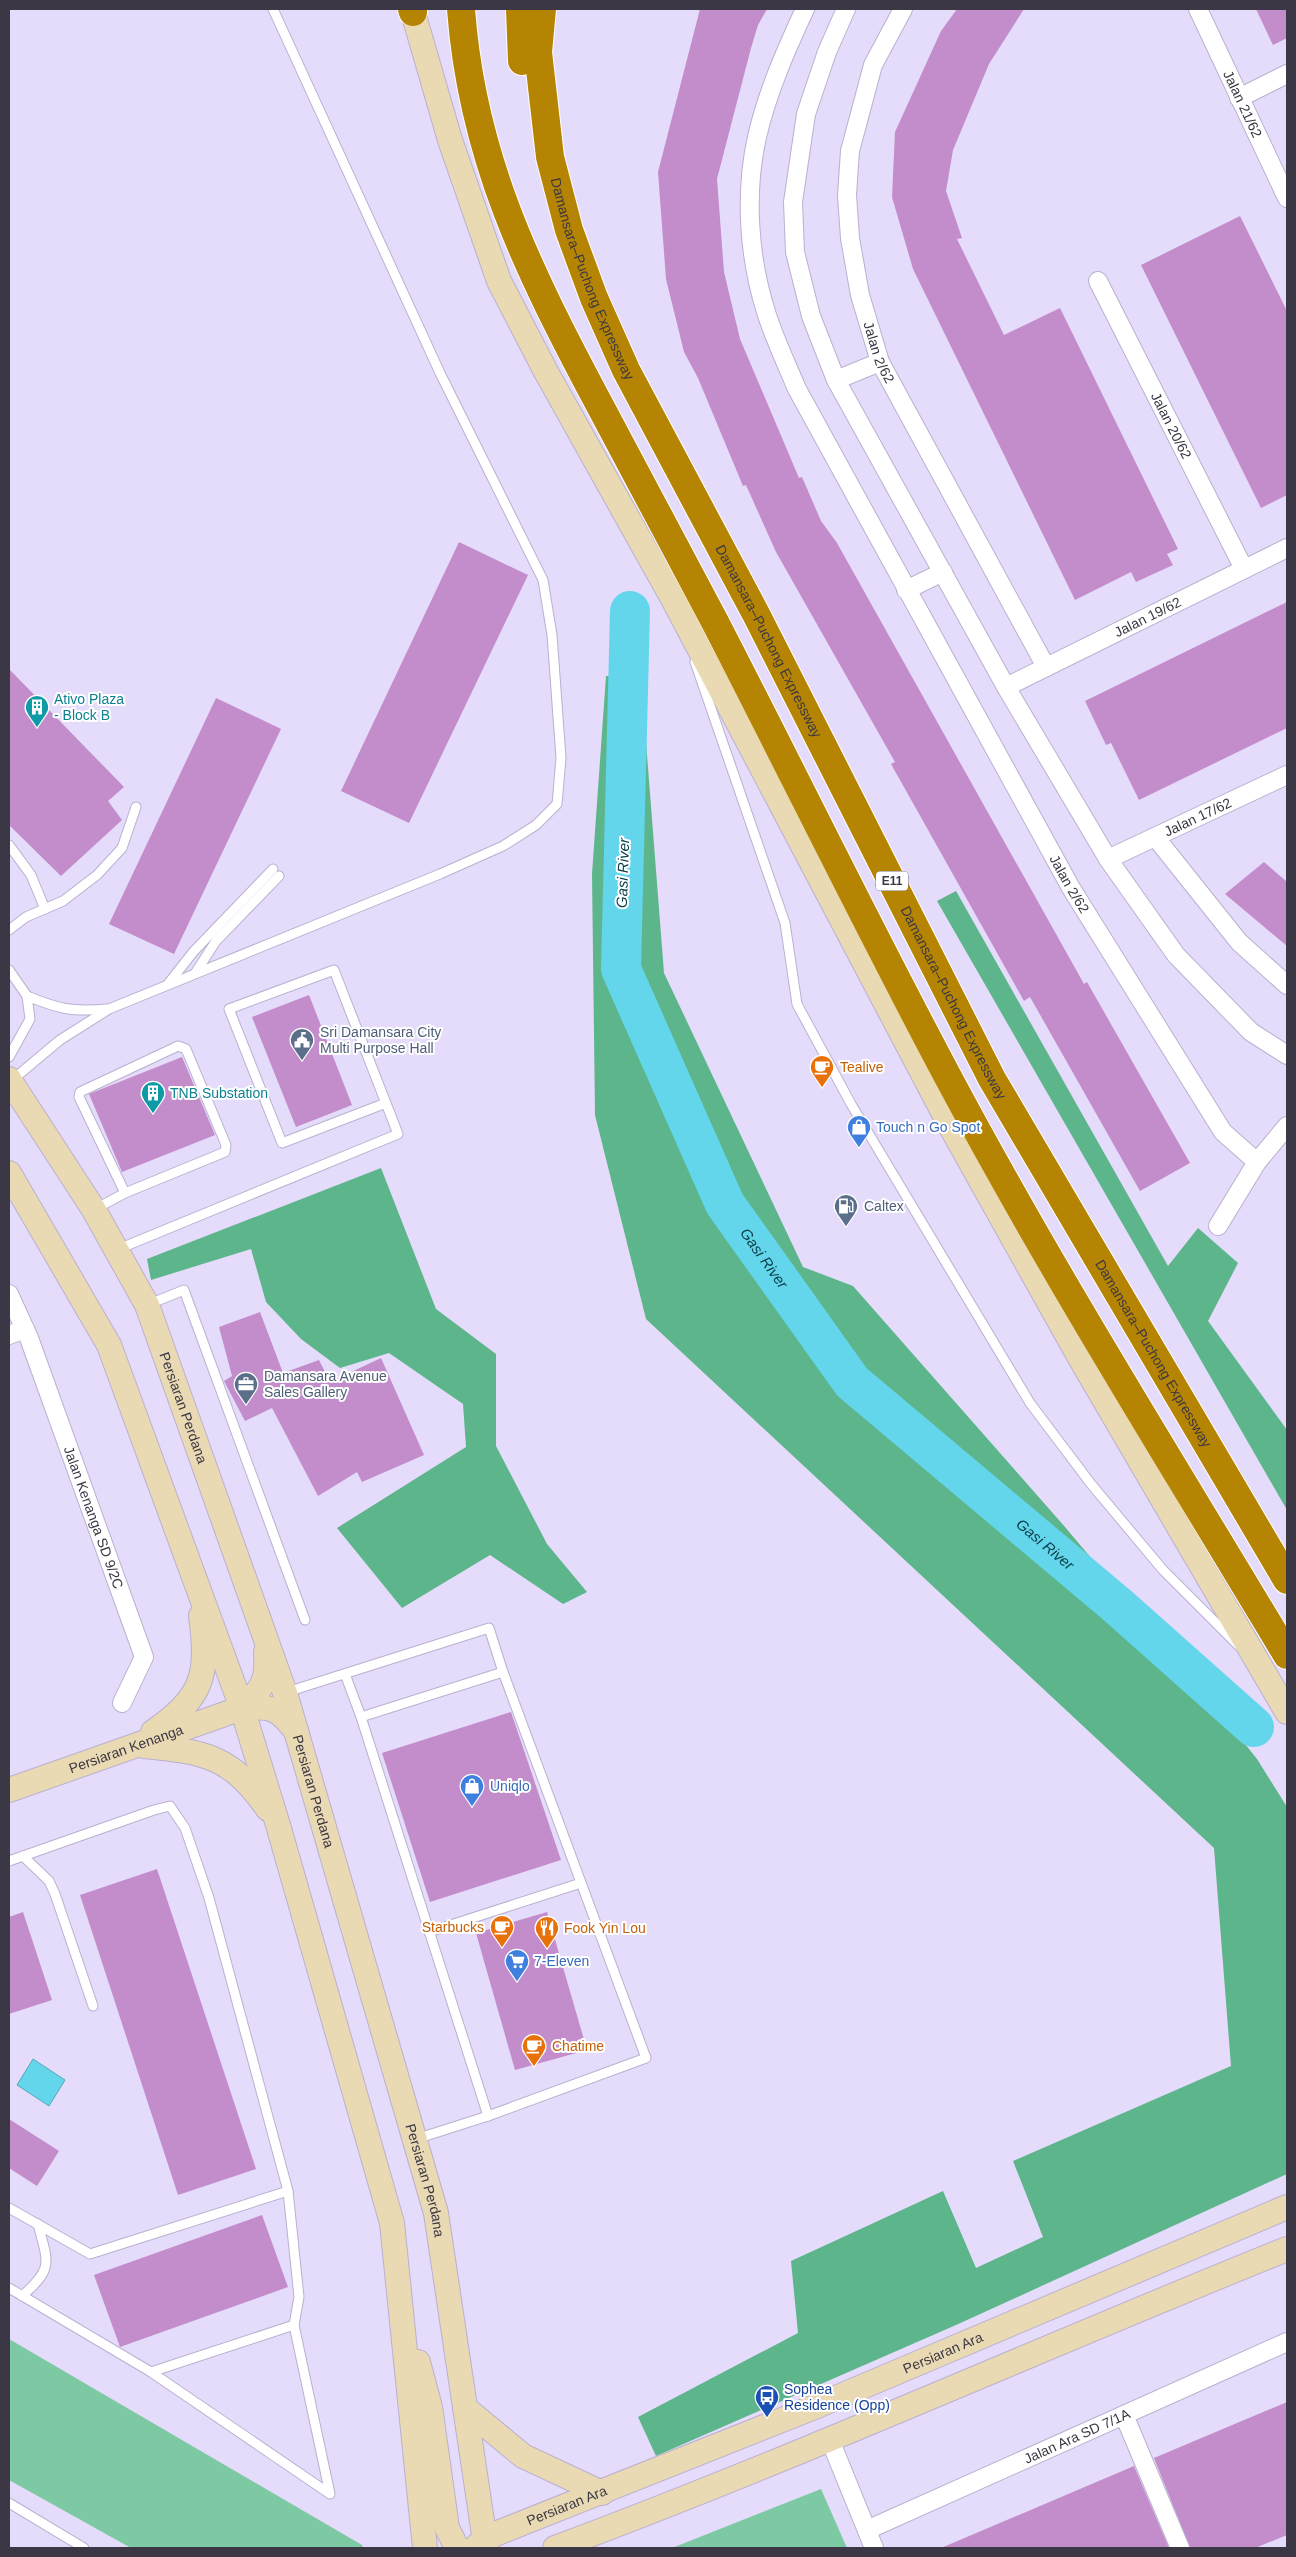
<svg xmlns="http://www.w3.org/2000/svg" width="1296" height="2557" viewBox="0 0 1296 2557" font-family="Helvetica,sans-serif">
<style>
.green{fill:#7cc9a3}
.forest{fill:#5cb58b}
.water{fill:#64d6ec;stroke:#58a6ba}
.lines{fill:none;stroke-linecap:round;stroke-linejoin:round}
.river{stroke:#64d6ec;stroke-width:40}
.building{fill:#c38cca}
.lane-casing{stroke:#bab0cf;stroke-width:11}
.street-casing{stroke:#bab0cf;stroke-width:20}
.secondary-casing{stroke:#bab0cf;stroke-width:26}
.highway-casing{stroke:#fff;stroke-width:30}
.lane{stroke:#fff;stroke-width:9}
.street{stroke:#fff;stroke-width:18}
.secondary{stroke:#e9dab3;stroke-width:24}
.highway{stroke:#b58402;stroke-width:28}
.labels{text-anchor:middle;stroke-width:4;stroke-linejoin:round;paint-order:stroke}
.shield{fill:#fff;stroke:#76737c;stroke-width:1}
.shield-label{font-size:12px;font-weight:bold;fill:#3b3744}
.street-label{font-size:14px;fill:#3b3744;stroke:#fff}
.culture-label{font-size:14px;fill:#0d838f;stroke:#fff;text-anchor:start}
.service-label{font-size:14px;fill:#4e5e75;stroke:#fff;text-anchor:start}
.food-label{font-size:14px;fill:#c56008;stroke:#fff;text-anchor:start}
.shop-label{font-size:14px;fill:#366cbe;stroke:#fff;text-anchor:start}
.transit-label{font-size:14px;fill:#164399;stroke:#fff;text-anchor:start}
.water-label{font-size:15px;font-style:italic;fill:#0c414a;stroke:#fff}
</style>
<rect width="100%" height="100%" fill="#e5dbfb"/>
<g class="green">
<path d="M 9,2339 L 362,2545 L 363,2548 L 131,2548 L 9,2480 Z"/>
<path d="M 821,2489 L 847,2548 L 672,2548 Z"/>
</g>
<g class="forest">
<path d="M 606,676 L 641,678 L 664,973 L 803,1267 L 853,1286 L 1065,1527 L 1198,1685 L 1257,1759 L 1287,1807 L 1287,2174 L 956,2325 L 656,2456 L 638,2417 L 798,2333 L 791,2261 L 943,2191 L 976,2268 L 1043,2237 L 1013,2161 L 1231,2066 L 1214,1848 L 646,1319 L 595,1115 L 592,874 Z"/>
<path d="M 956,891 L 1168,1266 L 1198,1228 L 1238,1263 L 1208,1321 L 1287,1430 L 1287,1510 L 937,901 Z"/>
<path d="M 381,1168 L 436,1309 L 496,1354 L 496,1446 L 547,1544 L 587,1592 L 563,1604 L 490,1555 L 402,1608 L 337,1528 L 466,1447 L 463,1404 L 389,1353 L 340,1368 L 301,1339 L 266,1302 L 251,1249 L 151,1280 L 147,1259 Z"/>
</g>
<path class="water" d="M 33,2059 L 65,2080 L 49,2106 L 17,2085 Z"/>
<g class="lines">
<path class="river" id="s1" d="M 630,611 L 621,969 L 725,1204 L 852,1382 L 1118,1606 L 1254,1727"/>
</g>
<g class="building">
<path d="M 700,9 L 767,9 L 758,25 L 751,48 L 717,179 L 724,272 L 740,339 L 799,478 L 802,477 L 821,521 L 837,543 L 1084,984 L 1087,982 L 1190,1163 L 1140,1191 L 1030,997 L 1024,1001 L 891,764 L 895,762 L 776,552 L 746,485 L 743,486 L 698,378 L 684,352 L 666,279 L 658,172 Z"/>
<path d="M 957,9 L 1024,9 L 989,64 L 953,150 L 946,191 L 962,238 L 957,239 L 1004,335 L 1060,308 L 1178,549 L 1167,554 L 1173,565 L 1136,582 L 1131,572 L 1075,600 L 913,269 L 892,197 L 895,132 L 941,31 Z"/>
<path d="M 1256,9 L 1287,9 L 1287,38 L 1273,45 Z"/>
<path d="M 1240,216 L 1287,311 L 1287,495 L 1261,508 L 1141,265 Z"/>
<path d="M 459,542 L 528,575 L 409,823 L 341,791 Z"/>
<path d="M 1287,602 L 1287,728 L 1139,800 L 1111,743 L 1106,745 L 1085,701 Z"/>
<path d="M 9,669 L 124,787 L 108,801 L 122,820 L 61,876 L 9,825 Z"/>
<path d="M 216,698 L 281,729 L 174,954 L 109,924 Z"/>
<path d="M 1264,862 L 1287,882 L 1287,946 L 1225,894 Z"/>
<path d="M 309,995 L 352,1105 L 296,1127 L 252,1017 Z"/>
<path d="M 182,1057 L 215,1135 L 122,1172 L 89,1094 Z"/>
<path d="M 260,1312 L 283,1373 L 319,1360 L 330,1382 L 381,1358 L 424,1455 L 362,1482 L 357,1472 L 318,1496 L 272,1408 L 245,1421 L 224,1381 L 232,1376 L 219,1327 Z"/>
<path d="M 511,1712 L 561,1860 L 430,1902 L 382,1753 Z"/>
<path d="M 157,1869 L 256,2169 L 178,2195 L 80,1895 Z"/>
<path d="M 23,1912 L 52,2000 L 9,2014 L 9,1917 Z"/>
<path d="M 547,1912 L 587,2050 L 515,2070 L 476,1933 Z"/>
<path d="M 9,2119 L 59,2151 L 37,2186 L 9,2168 Z"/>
<path d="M 262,2215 L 288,2287 L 120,2347 L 94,2275 Z"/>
<path d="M 1287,2402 L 1287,2535 L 1255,2548 L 1190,2548 L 1154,2458 Z"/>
<path d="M 1134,2466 L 1169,2548 L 941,2548 Z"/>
</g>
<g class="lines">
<g class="lane-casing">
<g id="lane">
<path d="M 695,662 L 785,923 L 797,1004 L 851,1104 L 1030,1403 L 1091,1484 L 1163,1570 L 1238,1645"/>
<path d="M 9,845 L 31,875 L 45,909"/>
<path d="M 9,930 L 26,917 L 63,901 L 97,875 L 122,848 L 136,807"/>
<path d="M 9,970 L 27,996 L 30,1019 L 9,1057"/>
<path d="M 196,972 L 216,941 L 279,876"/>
<path d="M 168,984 L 194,951 L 273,869"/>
<path d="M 27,996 C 59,1009 71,1012 107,1009"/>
<path d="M 11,1081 L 60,1040 L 109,1009 L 440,874 L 503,846 L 536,825 L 557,804 L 561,758 L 552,635 L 543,580 L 440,373 L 273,9"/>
<path d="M 95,1209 L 125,1193 L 225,1152 L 226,1145 L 186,1049 L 178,1046 L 80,1092 L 79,1097 L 125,1193"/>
<path d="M 116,1250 L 398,1134 L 334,970 L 229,1009 L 282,1143 L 386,1103"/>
<path d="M 147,1305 L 184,1290 L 305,1620"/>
<path d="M 345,1674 L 361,1717 L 488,2116"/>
<path d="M 287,1692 L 489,1628 L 503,1672 L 361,1717"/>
<path d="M 23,1856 L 49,1881 L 55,1894 L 93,2006"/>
<path d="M 9,1861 L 154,1810 L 170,1806 L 185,1828 L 209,1898 L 288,2191 L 299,2297 L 294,2325 L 330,2494 L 151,2372 L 9,2288"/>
<path d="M 429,1932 L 581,1883"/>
<path d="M 416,2139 L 488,2116 L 646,2058 L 503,1672"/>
<path d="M 9,2208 L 90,2254 L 288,2191"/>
<path d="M 22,2296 C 54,2268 48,2263 38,2224"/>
<path d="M 151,2372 L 294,2325"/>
<path d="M 9,2503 L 84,2548"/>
</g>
</g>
<g class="street-casing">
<g id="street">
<path id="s2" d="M 805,9 C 786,50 767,93 757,137 C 744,195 749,260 767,315 C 775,340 787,365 797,389 L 1071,888 L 1223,1132 L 1257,1162 L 1287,1126"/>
<path d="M 846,9 L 827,52 L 806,114 L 793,202 L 795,252 L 811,316 L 836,380 L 1006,687 L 1108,859 L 1176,955 L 1251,1032 L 1287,1055"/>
<path id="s3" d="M 903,9 L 873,65 L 850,151 L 847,195 L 850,238 L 860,295 L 880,362 L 1046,667"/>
<path id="s4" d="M 1198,9 L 1287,198"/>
<path d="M 1239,98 L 1287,74"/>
<path id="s5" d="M 1098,281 L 1244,569"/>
<path d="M 836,380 L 880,362"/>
<path d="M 906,590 L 943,572"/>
<path id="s6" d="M 1006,687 L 1287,548"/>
<path d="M 1156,838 L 1239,942 L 1287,985"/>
<path id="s7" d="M 1108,859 L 1287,775"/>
<path d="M 1218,1226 L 1257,1162"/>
<path id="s8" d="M 9,1294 L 29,1338 L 144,1657 L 122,1703"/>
<path d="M 9,1335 L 25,1329"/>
<path d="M 1124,2415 L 1180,2548"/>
<path d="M 830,2440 L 874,2548"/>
<path id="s9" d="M 867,2530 L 1287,2342"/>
</g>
</g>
<g class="secondary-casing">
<g id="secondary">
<path d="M 412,9 L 450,140 L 499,281 L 545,370 L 673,599 L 952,1129 L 1080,1358 L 1287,1712"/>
<path id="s10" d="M 9,1079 L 94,1210 L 147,1305 L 285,1693 L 436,2213 L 486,2548"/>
<path d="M 9,1173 L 109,1345 L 242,1708 L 278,1825 L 392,2223 L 425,2548"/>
<path d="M 242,1708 C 263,1688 268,1681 266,1652"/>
<path d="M 153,1732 C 203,1697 209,1676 201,1616"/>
<path d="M 144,1746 C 206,1752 231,1756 268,1809"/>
<path id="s11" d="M 9,1790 L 242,1708 C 272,1706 277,1707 296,1731"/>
<path d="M 418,2362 L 430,2407 L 447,2528 L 457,2548"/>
<path d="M 465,2408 L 523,2456 L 602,2493"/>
<path id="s12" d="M 475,2548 L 485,2538 L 817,2406 L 1287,2207"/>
<path d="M 555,2548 C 802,2456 1043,2347 1287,2249"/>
</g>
</g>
<g class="highway-casing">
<g id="highway">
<path d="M 412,9 L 413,12"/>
<path d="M 461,9 C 472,158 528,270 597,400 C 636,474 676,548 715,622 C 793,773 868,927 948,1077 C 1053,1274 1172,1463 1287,1655"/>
<path d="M 520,9 L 522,61"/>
<path id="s13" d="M 542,9 L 538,52 L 550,157 L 569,230 L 594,298 L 626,370 L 757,616 L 992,1079 L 1287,1580"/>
</g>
</g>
<use href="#lane" class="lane"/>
<use href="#street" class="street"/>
<use href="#secondary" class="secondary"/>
<use href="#highway" class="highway"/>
</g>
<defs>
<g id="building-pin" transform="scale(1.25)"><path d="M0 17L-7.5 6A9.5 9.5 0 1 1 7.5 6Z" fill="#0f9aa8" stroke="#fff"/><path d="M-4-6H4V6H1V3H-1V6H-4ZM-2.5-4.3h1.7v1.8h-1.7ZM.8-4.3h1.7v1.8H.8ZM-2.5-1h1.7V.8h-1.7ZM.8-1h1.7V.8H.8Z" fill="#fff"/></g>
<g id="civic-pin" transform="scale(1.25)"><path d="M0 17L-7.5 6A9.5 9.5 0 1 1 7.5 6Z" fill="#5c6f8a" stroke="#fff"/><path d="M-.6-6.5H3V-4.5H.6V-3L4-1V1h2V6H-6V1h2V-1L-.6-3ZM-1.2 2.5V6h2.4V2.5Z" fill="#fff"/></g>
<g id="cafe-pin" transform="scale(1.25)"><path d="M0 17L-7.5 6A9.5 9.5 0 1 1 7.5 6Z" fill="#e8710a" stroke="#fff"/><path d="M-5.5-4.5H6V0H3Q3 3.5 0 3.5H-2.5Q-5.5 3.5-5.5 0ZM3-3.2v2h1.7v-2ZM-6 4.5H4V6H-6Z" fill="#fff"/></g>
<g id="shop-pin" transform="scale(1.25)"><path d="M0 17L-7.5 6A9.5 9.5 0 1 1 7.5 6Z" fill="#3f7fe0" stroke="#fff"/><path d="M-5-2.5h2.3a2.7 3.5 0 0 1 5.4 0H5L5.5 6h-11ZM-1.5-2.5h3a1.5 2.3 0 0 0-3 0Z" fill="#fff"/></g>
<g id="fuel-pin" transform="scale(1.25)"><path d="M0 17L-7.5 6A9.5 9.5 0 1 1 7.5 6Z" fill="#5c6f8a" stroke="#fff"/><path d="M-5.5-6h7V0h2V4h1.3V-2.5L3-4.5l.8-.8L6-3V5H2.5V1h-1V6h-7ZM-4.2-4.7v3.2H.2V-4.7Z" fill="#fff"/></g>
<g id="office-pin" transform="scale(1.25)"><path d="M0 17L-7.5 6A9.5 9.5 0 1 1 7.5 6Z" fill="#5c6f8a" stroke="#fff"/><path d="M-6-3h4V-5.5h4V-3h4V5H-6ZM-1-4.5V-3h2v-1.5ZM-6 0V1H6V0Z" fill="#fff"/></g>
<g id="restaurant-pin" transform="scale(1.25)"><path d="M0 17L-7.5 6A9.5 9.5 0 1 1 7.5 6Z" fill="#e8710a" stroke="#fff"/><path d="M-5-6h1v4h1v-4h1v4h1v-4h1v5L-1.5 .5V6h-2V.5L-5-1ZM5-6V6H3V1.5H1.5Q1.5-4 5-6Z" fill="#fff"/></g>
<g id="supermarket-pin" transform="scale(1.25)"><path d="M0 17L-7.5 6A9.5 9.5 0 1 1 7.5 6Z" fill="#3f7fe0" stroke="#fff"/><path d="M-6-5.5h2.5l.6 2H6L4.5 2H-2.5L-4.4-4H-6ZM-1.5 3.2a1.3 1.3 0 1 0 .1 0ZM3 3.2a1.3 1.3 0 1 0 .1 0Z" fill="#fff"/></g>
<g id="bus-pin" transform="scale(1.25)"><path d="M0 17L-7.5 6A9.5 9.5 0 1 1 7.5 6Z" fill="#1a4fb4" stroke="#fff"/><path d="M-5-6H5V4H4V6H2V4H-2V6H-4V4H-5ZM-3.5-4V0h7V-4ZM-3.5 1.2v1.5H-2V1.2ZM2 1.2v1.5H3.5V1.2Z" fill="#fff"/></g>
</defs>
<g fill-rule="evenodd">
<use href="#building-pin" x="37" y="707"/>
<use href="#civic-pin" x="302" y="1040"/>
<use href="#cafe-pin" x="822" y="1067"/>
<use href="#building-pin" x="153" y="1093"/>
<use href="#shop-pin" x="859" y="1127"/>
<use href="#fuel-pin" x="846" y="1206"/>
<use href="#office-pin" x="246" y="1384"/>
<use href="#shop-pin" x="472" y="1786"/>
<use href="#cafe-pin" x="502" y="1927"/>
<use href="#restaurant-pin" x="547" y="1928"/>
<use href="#supermarket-pin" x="517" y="1961"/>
<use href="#cafe-pin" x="534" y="2046"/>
<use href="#bus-pin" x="767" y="2397"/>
</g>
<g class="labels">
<rect class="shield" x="876" y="871.5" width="32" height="19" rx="4"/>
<g class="shield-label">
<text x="892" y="885">E11</text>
</g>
<g class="street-label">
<text dy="5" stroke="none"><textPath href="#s4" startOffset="105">Jalan 21/62</textPath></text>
<text dy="5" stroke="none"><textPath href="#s13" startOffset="278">Damansara–Puchong Expressway</textPath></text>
<text dy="5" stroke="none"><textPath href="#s3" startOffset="358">Jalan 2/62</textPath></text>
<text dy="5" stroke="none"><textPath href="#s5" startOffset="162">Jalan 20/62</textPath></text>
<text dy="5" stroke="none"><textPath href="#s6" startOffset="158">Jalan 19/62</textPath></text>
<text dy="5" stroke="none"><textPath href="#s13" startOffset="682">Damansara–Puchong Expressway</textPath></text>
<text dy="5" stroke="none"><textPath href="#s7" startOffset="99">Jalan 17/62</textPath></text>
<text dy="5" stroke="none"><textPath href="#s2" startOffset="962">Jalan 2/62</textPath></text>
<text dy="5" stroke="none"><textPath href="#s13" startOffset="1088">Damansara–Puchong Expressway</textPath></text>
<text dy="5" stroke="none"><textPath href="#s13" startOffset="1492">Damansara–Puchong Expressway</textPath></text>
<text dy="5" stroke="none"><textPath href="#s10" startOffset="374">Persiaran Perdana</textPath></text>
<text dy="5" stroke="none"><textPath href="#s8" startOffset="239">Jalan Kenanga SD 9/2C</textPath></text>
<text dy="5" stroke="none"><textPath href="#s11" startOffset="124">Persiaran Kenanga</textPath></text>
<text dy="5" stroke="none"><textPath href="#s10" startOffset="779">Persiaran Perdana</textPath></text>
<text dy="5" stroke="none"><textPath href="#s10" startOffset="1184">Persiaran Perdana</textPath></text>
<text dy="5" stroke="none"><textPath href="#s12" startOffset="508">Persiaran Ara</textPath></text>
<text dy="5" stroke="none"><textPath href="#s9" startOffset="230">Jalan Ara SD 7/1A</textPath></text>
<text dy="5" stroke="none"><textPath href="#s12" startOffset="102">Persiaran Ara</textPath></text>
</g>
<g class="culture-label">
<text x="54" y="704">Ativo Plaza<tspan x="54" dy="16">- Block B</tspan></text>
<text x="170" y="1098">TNB Substation</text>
</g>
<g class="service-label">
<text x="320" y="1037">Sri Damansara City<tspan x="320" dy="16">Multi Purpose Hall</tspan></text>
<text x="864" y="1211">Caltex</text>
<text x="264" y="1381">Damansara Avenue<tspan x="264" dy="16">Sales Gallery</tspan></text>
</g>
<g class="food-label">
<text x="840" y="1072">Tealive</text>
<text x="484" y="1932" text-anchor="end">Starbucks</text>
<text x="564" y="1933">Fook Yin Lou</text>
<text x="552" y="2051">Chatime</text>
</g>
<g class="shop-label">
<text x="876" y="1132">Touch n Go Spot</text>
<text x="490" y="1791">Uniqlo</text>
<text x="534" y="1966">7-Eleven</text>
</g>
<g class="transit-label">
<text x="784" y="2394">Sophea<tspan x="784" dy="16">Residence (Opp)</tspan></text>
</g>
<g class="water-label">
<text transform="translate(623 873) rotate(-88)" y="5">Gasi River</text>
<text dy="5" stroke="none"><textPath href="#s1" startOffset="682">Gasi River</textPath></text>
<text dy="5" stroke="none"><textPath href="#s1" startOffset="1086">Gasi River</textPath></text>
</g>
</g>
<rect width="1296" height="2557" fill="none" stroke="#3b3744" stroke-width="20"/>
</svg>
